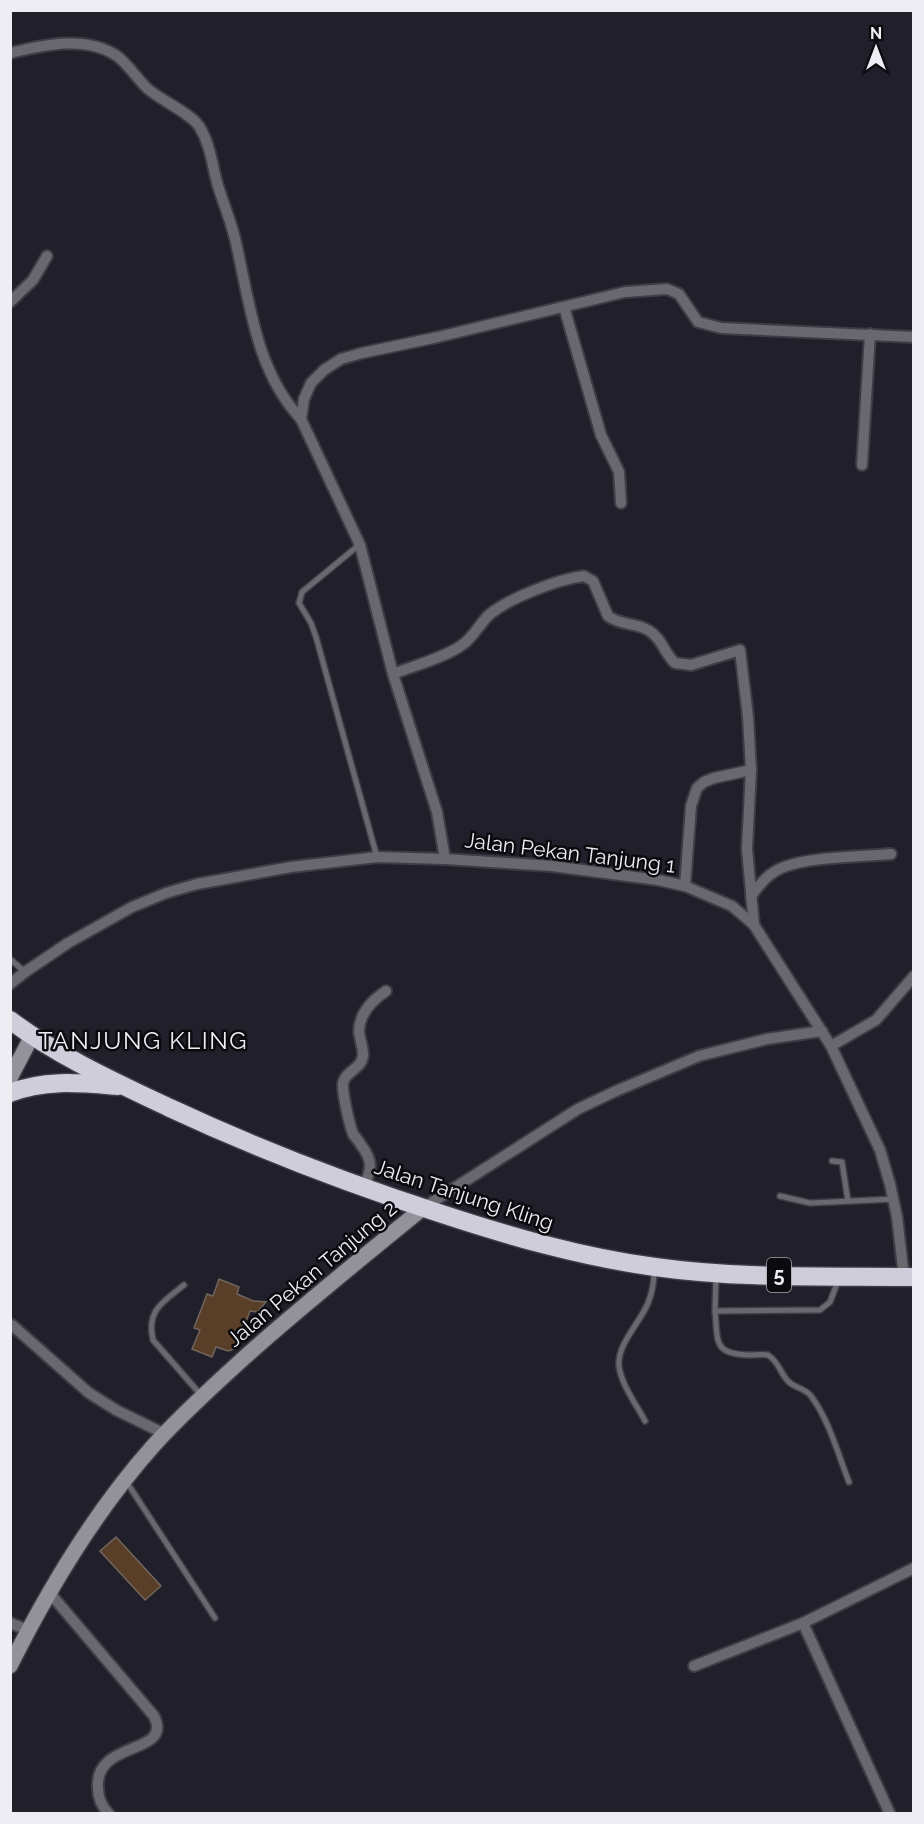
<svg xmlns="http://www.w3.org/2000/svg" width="924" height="1824" viewBox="0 0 924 1824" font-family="Raleway,sans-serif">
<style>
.building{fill:#593e28;stroke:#71655d;stroke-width:1.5}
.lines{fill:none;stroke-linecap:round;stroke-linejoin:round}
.lane-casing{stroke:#3e3c45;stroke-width:8}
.street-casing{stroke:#3e3c45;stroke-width:14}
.secondary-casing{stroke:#3e3c45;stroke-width:18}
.highway-casing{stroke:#3e3c45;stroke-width:21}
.lane{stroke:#69686e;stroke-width:5}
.street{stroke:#69686e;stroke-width:10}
.secondary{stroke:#93919a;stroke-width:15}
.highway{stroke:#d0cddb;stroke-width:18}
.labels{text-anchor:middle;stroke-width:5;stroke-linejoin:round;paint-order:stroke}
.shield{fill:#0b0a0e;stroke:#aaa9af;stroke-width:1.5}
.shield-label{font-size:20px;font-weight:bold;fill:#eeedf4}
.street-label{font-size:21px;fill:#eeedf4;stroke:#0b0a0e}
.quarter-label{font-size:24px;letter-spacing:1.5px;fill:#eeedf4;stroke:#0b0a0e}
</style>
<rect width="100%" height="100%" fill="#211f29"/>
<g class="building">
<path d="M 219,1279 L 239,1287 L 237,1294 L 253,1301 L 266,1302 L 257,1312 L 250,1311 L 235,1349 L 228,1351 L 216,1347 L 212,1357 L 192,1349 L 200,1330 L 194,1328 L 207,1294 L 213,1296 Z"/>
<path d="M 116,1537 L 161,1586 L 145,1600 L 100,1551 Z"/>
</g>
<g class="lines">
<g class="lane-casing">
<g id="lane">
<path d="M 359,545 L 302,592 L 299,603 L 311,623 L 316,637 L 377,857"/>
<path d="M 10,959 L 25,972"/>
<path d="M 832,1161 L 842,1162 L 848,1201"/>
<path d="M 780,1196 L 810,1203 L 894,1199"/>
<path d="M 716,1276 L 715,1311 L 820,1310 L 830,1302 L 838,1281"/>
<path d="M 184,1285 C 163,1302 146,1310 153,1340 L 201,1395"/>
<path d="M 715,1311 C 718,1342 713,1354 749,1355 C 756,1355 762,1354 768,1355 C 779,1362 780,1373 788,1381 C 794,1388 805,1388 811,1396 C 829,1420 838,1454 849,1482"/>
<path d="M 645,1421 C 636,1404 621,1384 619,1366 C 617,1344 640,1323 648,1303 C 652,1293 654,1282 654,1272"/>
<path d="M 126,1481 L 215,1618"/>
</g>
</g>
<g class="street-casing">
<g id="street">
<path d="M 10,53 C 44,45 86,35 117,56 C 129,65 137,79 148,89 C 162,101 190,113 199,126 C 211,145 212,166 218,186 C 224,205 232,224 236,243 C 250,304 256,371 301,419 L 360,545 L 393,674 L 437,812 L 445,859"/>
<path d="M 10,302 L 33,280 L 47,256"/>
<path d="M 564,307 L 601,435 L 619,472 L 621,503"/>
<path d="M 301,419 L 304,399 L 311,383 L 324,370 L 341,359 L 362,353 L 438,337 L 625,292 L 667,289 L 679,294 L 698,322 L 721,328 L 914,337"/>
<path d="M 862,465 L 870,334"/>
<path d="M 393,674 C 413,666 446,657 462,645 C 474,637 479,624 490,614 C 510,598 558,579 584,576 L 593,581 L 608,616 C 619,625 636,623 648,630 C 662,638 664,653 675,663 L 691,665 L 740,650 L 748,717 L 751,770 L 747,849 L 754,925"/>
<path d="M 685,886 L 691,806 L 697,788 L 704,782 L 714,778 L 751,770"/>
<path d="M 751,896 C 758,887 764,878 774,872 C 798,856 861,857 891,854"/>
<path d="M 10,984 L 25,972 L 68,943 L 132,907 L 166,893 L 197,884 L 291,867 L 377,857 L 445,859 L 552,866 L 658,880 L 685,886 L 732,906 L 754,925 L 831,1046 L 880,1150 L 890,1184 L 897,1217 L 904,1277"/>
<path d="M 831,1046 L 876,1020 L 914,976"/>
<path d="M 364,1188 C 371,1169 374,1162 361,1145 C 359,1141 355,1137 353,1134 C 349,1123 344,1100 343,1088 C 341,1071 362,1071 363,1055 C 363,1047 360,1040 359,1032 C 359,1014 371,1001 386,991"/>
<path d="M 423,1208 L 578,1109 L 616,1091 L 699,1056 L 767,1039 L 822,1031"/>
<path d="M 12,1325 L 89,1393 L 116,1410 L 165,1434"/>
<path d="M 49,1592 L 154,1716 C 174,1756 94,1739 98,1788 C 98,1798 102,1807 109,1814"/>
<path d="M 10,1623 L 28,1630"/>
<path d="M 803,1623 L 890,1814"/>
<path d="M 694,1666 L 803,1623 L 914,1568"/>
</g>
</g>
<g class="secondary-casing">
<g id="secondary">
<path d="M 10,1078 L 32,1036"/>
<path d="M 10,1666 C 49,1588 95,1511 154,1445 C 182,1414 214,1385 245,1357 C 303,1305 363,1257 423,1208"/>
</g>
</g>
<g class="highway-casing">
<g id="highway">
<path d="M 10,1020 C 58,1056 115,1082 170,1108 C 258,1149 349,1184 442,1214 C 512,1237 582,1257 655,1267 C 740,1279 828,1276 914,1277"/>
<path d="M 10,1093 C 45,1079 81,1083 118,1086"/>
</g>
</g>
<use href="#lane" class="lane"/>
<use href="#street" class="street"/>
<use href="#secondary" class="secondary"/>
<use href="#highway" class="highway"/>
</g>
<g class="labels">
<rect class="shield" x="767" y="1258" width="24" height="34" rx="4.5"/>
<g class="shield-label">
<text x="779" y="1282">5</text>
</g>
<g class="street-label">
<text transform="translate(570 853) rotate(7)" y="7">Jalan Pekan Tanjung 1</text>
<text transform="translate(464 1195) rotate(18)" y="7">Jalan Tanjung Kling</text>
<text transform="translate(312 1274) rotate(-40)" y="7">Jalan Pekan Tanjung 2</text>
</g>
<g class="quarter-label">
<text x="143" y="1049">TANJUNG KLING</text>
</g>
</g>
<rect width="924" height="1824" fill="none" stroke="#eeedf4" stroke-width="24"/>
<g transform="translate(876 48)" stroke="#0b0a0e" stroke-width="4.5" paint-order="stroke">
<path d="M0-4.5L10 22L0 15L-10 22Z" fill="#eeedf4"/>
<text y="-9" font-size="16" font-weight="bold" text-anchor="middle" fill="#eeedf4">N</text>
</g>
</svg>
